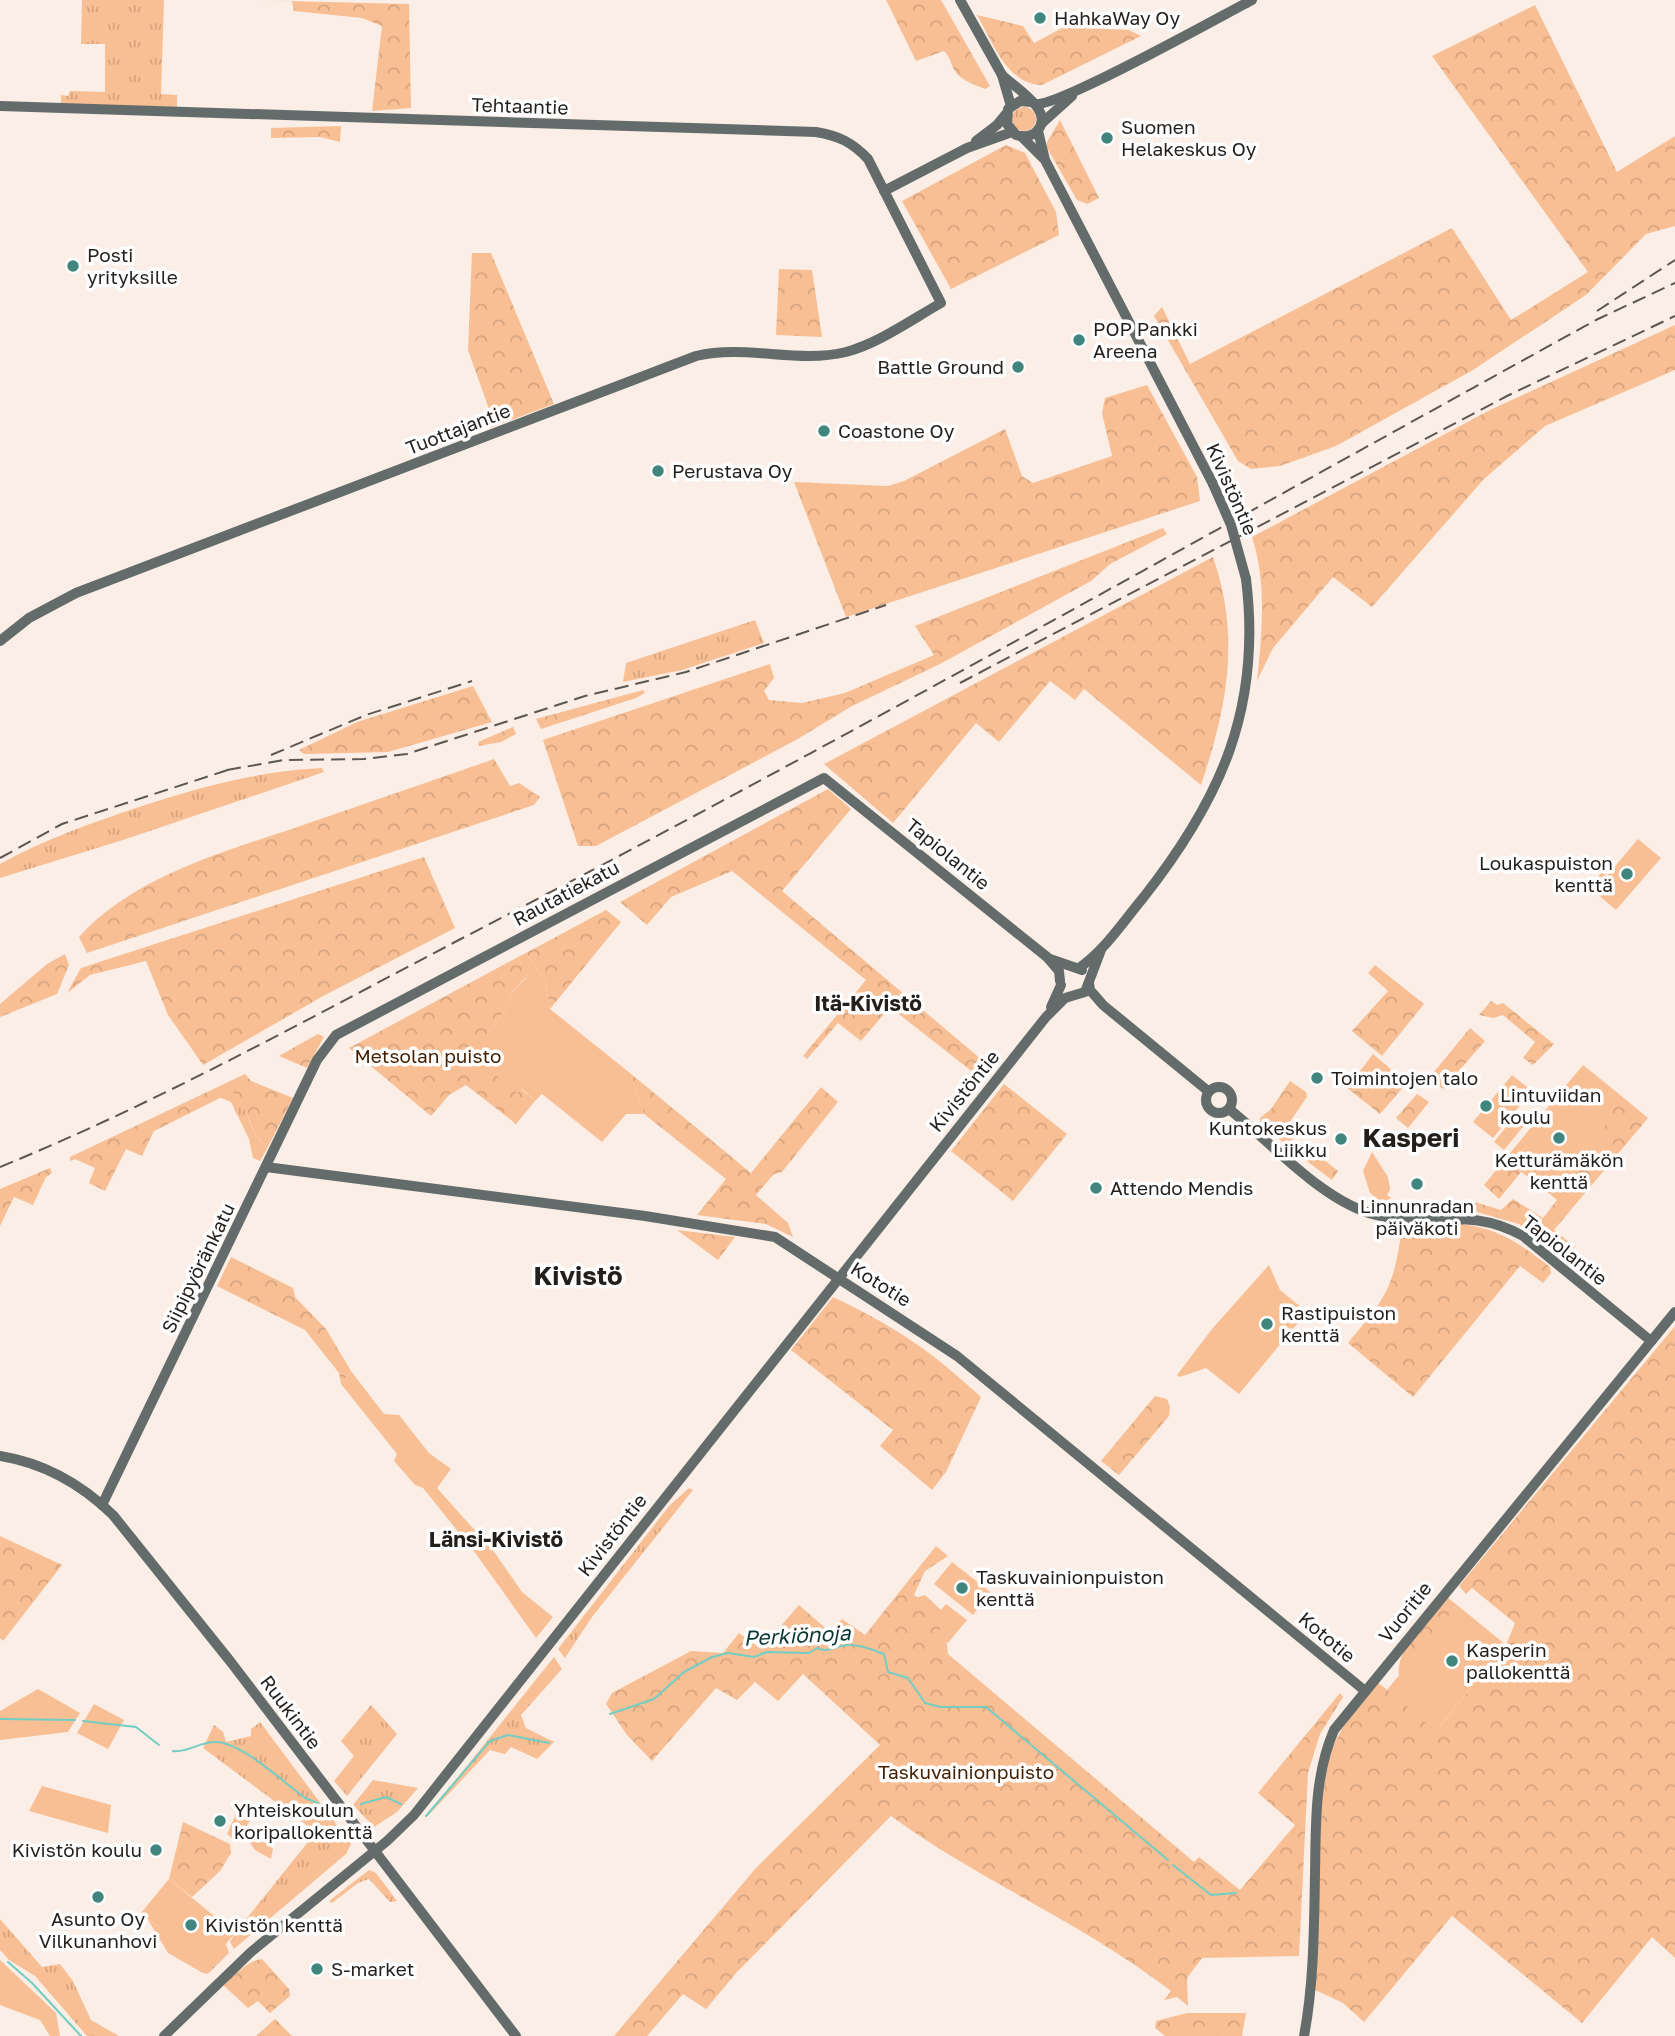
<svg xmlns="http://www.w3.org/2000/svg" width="1675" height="2036" viewBox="0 0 1675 2036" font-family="'Golos Text',sans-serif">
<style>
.grass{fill:url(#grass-tufts)}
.forest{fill:url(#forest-crowns)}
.green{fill:#f9bf94}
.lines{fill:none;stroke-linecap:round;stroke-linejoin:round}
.stream{stroke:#72cdc3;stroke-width:2}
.secondary{stroke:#636c6a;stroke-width:10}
.rail{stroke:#5d5752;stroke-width:2;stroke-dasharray:14 7;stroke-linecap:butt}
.secondary-bridge{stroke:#636c6a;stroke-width:10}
.poi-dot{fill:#40867f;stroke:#fefefe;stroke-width:2.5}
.labels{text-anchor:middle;stroke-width:7;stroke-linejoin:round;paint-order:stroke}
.poi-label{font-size:19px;fill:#231f1c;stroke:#fefefe;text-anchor:start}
.street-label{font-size:19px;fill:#231f1c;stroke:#fefefe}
.park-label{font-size:19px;fill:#431f00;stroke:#fefefe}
.neighbourhood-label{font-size:21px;font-weight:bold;fill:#231f1c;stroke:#fefefe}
.water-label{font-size:21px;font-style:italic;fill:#0a3733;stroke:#fefefe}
.district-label{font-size:26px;font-weight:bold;fill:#231f1c;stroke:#fefefe}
</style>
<defs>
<pattern id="grass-tufts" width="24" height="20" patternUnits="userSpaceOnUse" patternTransform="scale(1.75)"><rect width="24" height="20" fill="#f9bf94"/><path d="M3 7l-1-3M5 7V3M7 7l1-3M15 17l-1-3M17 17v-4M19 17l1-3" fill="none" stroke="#d5a47f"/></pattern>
<pattern id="forest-crowns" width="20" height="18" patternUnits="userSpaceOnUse" patternTransform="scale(1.75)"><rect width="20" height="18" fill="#f9bf94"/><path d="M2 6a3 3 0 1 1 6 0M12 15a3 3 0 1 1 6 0" fill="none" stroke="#d5a47f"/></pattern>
</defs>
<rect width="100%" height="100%" fill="#faeee6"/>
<g class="grass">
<path d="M 82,0 L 164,0 L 161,94 L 177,95 L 177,107 L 61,105 L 61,95 L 68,96 L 70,91 L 105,92 L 105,44 L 81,44 Z"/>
<circle cx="1024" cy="119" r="12"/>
<path d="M 755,620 L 764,643 L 682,670 L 623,682 L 626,663 Z"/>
<path d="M 322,768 L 324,772 L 126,839 L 0,878 L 0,864 C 45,839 91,823 139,807 C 204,786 254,772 322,768 Z"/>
<path d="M 233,1092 C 250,1106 248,1136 268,1147 L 260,1161 L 253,1158 L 249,1139 L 231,1102 L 217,1096 Z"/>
<path d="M 689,1488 L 693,1490 L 592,1617 L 565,1658 L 558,1649 L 669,1506 Z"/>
<path d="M 554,1657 L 562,1669 L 521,1715 L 526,1728 L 554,1742 L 537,1759 L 511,1747 L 505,1754 L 490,1750 L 423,1821 Z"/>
<path d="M 371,1705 L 397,1734 L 347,1796 L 334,1781 L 354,1756 L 341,1741 Z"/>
<path d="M 260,1722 L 351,1844 L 346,1854 L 234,1949 L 230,1942 L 235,1933 L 316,1832 L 203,1748 L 214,1725 L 223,1732 L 226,1742 L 251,1736 L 251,1729 Z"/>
<path d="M 373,1780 L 418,1788 L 397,1812 L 374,1827 L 353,1805 Z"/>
<path d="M 369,1870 L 376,1873 L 397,1901 L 390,1902 L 369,1879 L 358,1883 L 332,1903 L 329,1901 Z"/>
<path d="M 147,1918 L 207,1966 L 226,1944 L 229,1953 L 208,1974 L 203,1973 L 168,1953 Z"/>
<path d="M 0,1919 L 42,1967 L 60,1964 L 73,1981 L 91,2020 L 119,2036 L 87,2036 L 35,1976 L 9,1960 L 0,1950 Z"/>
<path d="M 275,2019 L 292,2036 L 256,2036 Z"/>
</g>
<g class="forest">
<path d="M 247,0 L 409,4 L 411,108 L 372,111 L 382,26 L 362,18 L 294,11 L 292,1 Z"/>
<path d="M 886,0 L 941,0 L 990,86 L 985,89 C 976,85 960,80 955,71 C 950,63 951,58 944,51 L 916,61 Z"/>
<path d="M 1535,5 L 1617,172 L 1675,136 L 1675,226 L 1646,234 L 1586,295 L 1473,370 L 1336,446 L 1280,466 L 1251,469 L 1238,461 L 1154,316 L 1162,307 L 1190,364 L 1452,228 L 1511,320 L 1588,272 L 1432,56 Z"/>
<path d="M 977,15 L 1023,26 L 1034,43 L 1064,27 L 1129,30 L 1141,36 L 1042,85 C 1007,85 992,41 977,15 Z"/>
<path d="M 1060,120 L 1099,198 L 1087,204 L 1077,200 L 1047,148 L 1047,142 Z"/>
<path d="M 341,126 L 340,142 L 320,137 L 271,138 L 271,128 Z"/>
<path d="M 1006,145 L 1025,153 L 1056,212 L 1059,235 L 951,289 L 902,201 Z"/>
<path d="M 472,253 L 491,253 L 554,404 L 487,429 L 484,416 L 489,409 L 468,350 Z"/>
<path d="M 779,269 L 812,270 L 822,337 L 776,335 Z"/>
<path d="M 1675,325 L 1675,370 L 1545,426 L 1484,479 L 1372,607 L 1333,577 L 1273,648 L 1257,681 C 1262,633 1267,583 1252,537 L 1490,410 Z"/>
<path d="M 1147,385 L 1197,477 L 1200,501 L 846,617 L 794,482 L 888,486 L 904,481 L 1005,429 L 1022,476 L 1033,483 L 1112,456 L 1102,413 L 1105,398 Z"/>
<path d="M 1163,528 L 1167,534 L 1110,564 L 1091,581 L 940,664 L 852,706 L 796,740 L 596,846 L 578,846 L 543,740 L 770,664 L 774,678 L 764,691 L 769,700 L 802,703 L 845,693 L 934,655 L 915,626 Z"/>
<path d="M 1213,557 C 1241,637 1227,707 1201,785 L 1084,689 L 1075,700 L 1050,681 L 999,742 L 976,723 L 893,823 L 824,764 Z"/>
<path d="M 473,686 L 492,722 L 388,752 L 304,754 L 299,750 L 357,722 Z"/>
<path d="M 643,690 L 645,693 L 636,698 L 541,729 L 536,719 Z"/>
<path d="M 513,727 L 516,734 L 501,742 L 479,746 L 478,742 Z"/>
<path d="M 494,759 L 510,786 L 519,783 L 540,797 L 534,805 L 87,953 L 79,937 C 136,874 229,851 306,824 C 369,802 432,781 494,759 Z"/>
<path d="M 828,789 L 851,809 L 782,891 L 988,1065 L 979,1077 L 890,1007 L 861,1041 L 838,1023 L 807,1059 L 803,1056 L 866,980 L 732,871 L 671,897 L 647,925 L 620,902 Z"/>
<path d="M 424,857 L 455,928 L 325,995 L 203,1065 L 168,1015 L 146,961 L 90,975 L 67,993 L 81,968 Z"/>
<path d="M 606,910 L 621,922 L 550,1009 L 545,981 L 526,953 Z"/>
<path d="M 65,954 L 69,965 L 57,994 L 0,1017 L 0,1004 L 47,964 Z"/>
<path d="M 518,957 L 526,977 L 509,995 L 511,1003 L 486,1035 L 517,1093 L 521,1089 L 535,1101 L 516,1124 L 466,1085 L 449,1095 L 431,1116 L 349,1048 Z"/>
<path d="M 1375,965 L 1424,1004 L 1382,1056 L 1352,1031 L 1388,991 L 1368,973 Z"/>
<path d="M 1491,1001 L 1497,1005 L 1503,1003 L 1554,1044 L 1533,1065 L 1523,1058 L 1535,1042 L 1503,1015 L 1493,1018 L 1479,1015 Z"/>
<path d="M 1470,1028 L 1485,1041 L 1443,1089 L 1429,1078 Z"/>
<path d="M 318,1034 L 324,1037 L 307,1068 L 279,1056 Z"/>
<path d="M 1373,1054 L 1407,1083 L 1380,1114 L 1347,1088 Z"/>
<path d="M 630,1073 L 751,1173 L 821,1087 L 838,1102 L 782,1172 L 774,1174 L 756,1195 L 788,1223 L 793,1237 L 766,1224 L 697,1215 L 726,1179 L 644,1114 Z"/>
<path d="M 245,1074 L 251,1081 L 293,1098 L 268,1147 C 248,1135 250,1105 232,1092 L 154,1131 L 142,1156 L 126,1149 L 105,1191 L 89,1183 L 95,1168 L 75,1159 L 70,1161 L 70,1157 Z"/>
<path d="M 1290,1081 L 1306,1092 L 1307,1097 L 1289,1123 L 1295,1137 L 1286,1145 L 1260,1122 L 1260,1118 L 1271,1109 Z"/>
<path d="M 1004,1084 L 1067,1134 L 1013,1201 L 951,1151 Z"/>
<path d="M 1614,1090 L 1648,1118 L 1554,1230 L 1575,1247 L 1564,1260 L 1519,1224 L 1470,1210 L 1471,1203 L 1474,1202 L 1501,1210 L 1513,1199 L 1543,1218 L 1557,1200 L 1551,1195 L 1611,1117 L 1595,1104 L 1602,1097 L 1606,1100 Z"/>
<path d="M 1417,1094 L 1429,1102 L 1408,1128 L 1396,1118 Z"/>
<path d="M 1303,1143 L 1338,1171 L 1332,1180 L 1296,1153 Z"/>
<path d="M 1505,1159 L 1521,1172 L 1499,1199 L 1484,1185 Z"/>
<path d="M 50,1168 L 52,1173 L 46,1177 L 33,1205 L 14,1197 L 0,1226 L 0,1189 Z"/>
<path d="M 1446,1223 C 1493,1225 1514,1239 1550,1267 L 1551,1273 L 1543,1283 L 1520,1266 L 1413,1397 L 1348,1343 C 1387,1296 1394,1288 1402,1226 Z"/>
<path d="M 677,1230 L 735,1237 L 718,1260 Z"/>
<path d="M 231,1257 L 293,1288 L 295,1297 L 326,1329 L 351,1371 L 341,1384 L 339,1373 L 305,1330 L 217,1286 Z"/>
<path d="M 833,1297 C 896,1327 930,1350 981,1397 L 946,1472 L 932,1490 L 880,1446 L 893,1430 L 791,1350 Z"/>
<path d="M 1675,1326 L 1675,1958 L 1652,1937 L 1582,2023 L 1452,1916 L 1364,2022 L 1343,2003 L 1315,1990 L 1320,1805 L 1329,1753 L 1350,1714 L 1376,1681 L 1437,1730 L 1506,1645 L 1515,1623 L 1472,1588 L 1466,1594 L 1459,1586 Z"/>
<path d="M 1155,1396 L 1167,1399 L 1170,1407 L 1169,1416 L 1119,1475 L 1101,1461 Z"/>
<path d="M 0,1536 L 62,1565 L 3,1641 L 0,1638 Z"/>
<path d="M 936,1546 L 948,1556 L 925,1571 L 914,1595 L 917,1597 L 925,1595 L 941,1610 L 940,1637 L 947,1644 L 948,1654 L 1194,1862 L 1199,1857 L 1240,1890 L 1295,1825 L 1258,1793 L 1340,1693 L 1343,1697 L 1320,1734 L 1308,1773 L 1299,1956 L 1202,1958 L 1187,1978 L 1188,2006 L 1177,1997 L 1164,2000 L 1171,1991 C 1083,1923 980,1881 891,1816 L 737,1972 L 706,2009 L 683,1994 L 647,2036 L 614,2036 L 756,1868 L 880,1745 L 803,1674 L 778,1701 L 755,1682 L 737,1700 L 716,1688 L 652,1761 L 627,1735 L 606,1704 L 612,1693 L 691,1651 L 723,1653 L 739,1633 L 761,1649 L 799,1605 L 830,1632 L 842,1619 L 865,1635 Z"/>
<path d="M 1447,1597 L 1457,1605 L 1399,1677 C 1395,1647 1429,1618 1447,1597 Z"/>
<path d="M 183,1822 L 230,1844 L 231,1853 L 220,1871 L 192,1897 L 169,1879 Z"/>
<path d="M 262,1959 L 289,1989 L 290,1996 L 270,2013 L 258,2001 L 248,2008 L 222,1984 C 234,1977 248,1960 262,1959 Z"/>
<path d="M 1187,2013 L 1246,2013 L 1242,2036 L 1165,2036 L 1155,2028 L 1156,2021 Z"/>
</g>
<g class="green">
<path d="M 1638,839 L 1661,858 L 1616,910 L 1589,887 L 1602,872 L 1607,876 Z"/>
<path d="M 526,953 L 545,981 L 550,1009 L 630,1073 L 644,1114 L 626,1114 L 602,1142 L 542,1094 L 535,1101 L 522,1089 L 517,1093 L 474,1057 L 486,1035 L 511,1003 L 509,995 L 526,978 L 518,957 Z"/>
<path d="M 1583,1065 L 1614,1090 L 1606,1100 L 1602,1097 L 1596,1104 L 1612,1117 L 1551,1195 L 1505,1159 Z"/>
<path d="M 1512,1075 L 1532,1091 L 1493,1138 L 1473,1122 Z"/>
<path d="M 1525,1110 L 1532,1116 L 1504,1150 L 1494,1142 L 1514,1117 L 1517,1118 Z"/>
<path d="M 1372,1152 L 1388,1177 L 1390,1190 L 1387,1195 L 1391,1198 L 1385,1205 L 1370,1193 L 1363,1171 Z"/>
<path d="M 1269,1265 L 1280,1290 L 1307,1312 L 1239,1394 L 1206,1368 L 1180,1377 L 1177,1375 L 1212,1329 Z"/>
<path d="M 351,1371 L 384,1414 L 399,1415 L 429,1453 L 451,1469 L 437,1488 L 495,1553 L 522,1592 L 553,1617 L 536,1638 L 476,1554 L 423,1488 L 415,1485 L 394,1461 L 397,1454 L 341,1384 Z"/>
<path d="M 952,1562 L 990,1592 L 973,1615 L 934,1584 Z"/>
<path d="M 946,1604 L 967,1620 L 947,1644 L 940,1637 L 940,1611 Z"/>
<path d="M 1457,1605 L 1506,1645 L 1436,1731 L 1387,1690 Z"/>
<path d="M 38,1689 L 80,1713 L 68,1732 L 0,1740 L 0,1711 Z"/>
<path d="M 94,1704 L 124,1720 L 108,1749 L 77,1733 Z"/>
<path d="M 42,1786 L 111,1805 L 108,1833 L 29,1811 Z"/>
<path d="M 241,1811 L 251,1819 L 237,1842 L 227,1834 L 237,1812 Z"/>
<path d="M 255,1831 L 273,1849 L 271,1859 L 255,1850 L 250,1843 Z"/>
<path d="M 169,1879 L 235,1933 L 207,1967 L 141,1913 Z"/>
<path d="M 0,1960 L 56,2013 L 60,2036 L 50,2036 L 40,2020 L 0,2005 Z"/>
</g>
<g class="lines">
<g class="stream">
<path d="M 610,1714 L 654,1699 L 684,1672 L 712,1657 L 728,1653 L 754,1657 L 767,1652 L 809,1653 L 817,1648 C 831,1654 836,1644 850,1645 C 861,1645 874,1650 884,1654 L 888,1672 L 908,1678 L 925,1703 L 940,1707 L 986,1707 L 1168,1860"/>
<path d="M 0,1719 L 75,1720"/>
<path d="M 83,1721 L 136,1727 L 159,1745"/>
<path d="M 173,1751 C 189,1753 200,1741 216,1742 C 243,1743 283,1782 305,1798 L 318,1803"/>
<path d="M 361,1804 L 386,1797 L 401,1804"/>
<path d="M 426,1816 L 490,1741 L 508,1735 L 549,1743"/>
<path d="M 1173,1865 L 1211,1895 L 1236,1893"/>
<path d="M 8,1962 L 32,1983 L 81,2036"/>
</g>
<g class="secondary">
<path d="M 960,0 L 1002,75 L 1011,106"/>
<path d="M 1002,75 C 1014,87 1056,111 1037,131 C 1032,137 1024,137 1016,135 L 1007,124 L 1008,109 L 1020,101 L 1031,102"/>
<path d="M 1035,104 C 1057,108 1221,16 1252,0"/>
<path d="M 0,106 L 816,132 C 839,136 852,142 868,159 L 941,303 C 911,320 879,343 846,352 C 797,364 745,344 696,356 L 76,593 L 29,618 L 0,641"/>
<path d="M 1042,123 L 1072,96"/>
<path d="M 1038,131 L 1045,160 L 1213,484"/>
<path d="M 1021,136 L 1043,158"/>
<path d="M 976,141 L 997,125 L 1006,114"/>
<path d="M 884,191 L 967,148 L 1012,132"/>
<path d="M 1050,959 L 1082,970"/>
<path d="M 1079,968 C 1105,950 1123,922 1143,898 C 1221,799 1262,708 1246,579"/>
<path d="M 1089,983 L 1090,990 L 1103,1005 L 1208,1091"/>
<path d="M 1051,1007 L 1061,985"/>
<circle cx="1219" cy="1100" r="13"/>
<path d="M 1229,1109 C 1272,1143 1323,1202 1376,1215 C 1431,1229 1467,1205 1523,1236 L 1651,1341"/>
<path d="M 266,1167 L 645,1216 L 775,1237 L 957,1356 L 1364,1690"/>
<path d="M 0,1456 C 44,1463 81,1484 113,1515 L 230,1661 L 516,2036"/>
<path d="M 102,1505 L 317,1060 L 336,1035 L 824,778 L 1047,957 L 1059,971 L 1060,981"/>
<path d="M 164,2036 L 251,1952 L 387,1841 L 414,1815 L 1046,1017 L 1065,998 L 1085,992 L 1101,950"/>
<path d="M 1304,2036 C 1314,1983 1314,1927 1315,1874 C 1316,1824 1314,1777 1334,1730 L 1675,1312"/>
</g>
<g class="rail">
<path d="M 1597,311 L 1675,260"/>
<path d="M 960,683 L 1507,396 L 1675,316"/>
<path d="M 271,755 L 366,715 L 472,681"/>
<path d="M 227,770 L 284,760 L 364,759 L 407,754 L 585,696 L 686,672 L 886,605"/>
<path d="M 0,858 L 62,824 L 234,768"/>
<path d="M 0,1167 C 174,1096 338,1002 505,916 C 873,724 1234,519 1598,319 L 1675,283"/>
</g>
<path class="secondary-bridge" d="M 1213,484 L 1231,525 L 1246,579"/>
</g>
<g class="poi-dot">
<circle cx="1040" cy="18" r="7"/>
<circle cx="1107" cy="138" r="7"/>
<circle cx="73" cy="266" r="7"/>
<circle cx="1079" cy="340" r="7"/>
<circle cx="1018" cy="367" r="7"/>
<circle cx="824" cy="431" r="7"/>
<circle cx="658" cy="471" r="7"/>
<circle cx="1627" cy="874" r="7"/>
<circle cx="1317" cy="1078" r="7"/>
<circle cx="1486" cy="1106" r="7"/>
<circle cx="1559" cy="1138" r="7"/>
<circle cx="1341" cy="1139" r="7"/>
<circle cx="1417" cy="1184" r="7"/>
<circle cx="1096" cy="1188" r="7"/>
<circle cx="1267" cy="1324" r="7"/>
<circle cx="962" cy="1588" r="7"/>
<circle cx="1452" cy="1661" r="7"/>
<circle cx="220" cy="1821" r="7"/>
<circle cx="156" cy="1850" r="7"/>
<circle cx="98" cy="1897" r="7"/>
<circle cx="191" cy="1925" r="7"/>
<circle cx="317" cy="1969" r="7"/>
</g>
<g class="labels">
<g class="poi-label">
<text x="1054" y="25">HahkaWay Oy</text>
<text x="1121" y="134">Suomen<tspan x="1121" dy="22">Helakeskus Oy</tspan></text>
<text x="87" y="262">Posti<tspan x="87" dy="22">yrityksille</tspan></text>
<text x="1093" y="336">POP Pankki<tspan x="1093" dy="22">Areena</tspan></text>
<text x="1004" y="374" text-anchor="end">Battle Ground</text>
<text x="838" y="438">Coastone Oy</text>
<text x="672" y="478">Perustava Oy</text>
<text x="1613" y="870" text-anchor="end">Loukaspuiston<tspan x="1613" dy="22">kenttä</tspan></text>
<text x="1331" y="1085">Toimintojen talo</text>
<text x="1500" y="1102">Lintuviidan<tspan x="1500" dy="22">koulu</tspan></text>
<text x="1327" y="1135" text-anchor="end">Kuntokeskus<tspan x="1327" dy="22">Liikku</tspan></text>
<text x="1559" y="1167" text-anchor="middle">Ketturämäkön<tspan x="1559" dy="22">kenttä</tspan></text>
<text x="1110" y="1195">Attendo Mendis</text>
<text x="1417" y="1213" text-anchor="middle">Linnunradan<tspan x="1417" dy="22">päiväkoti</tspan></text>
<text x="1281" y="1320">Rastipuiston<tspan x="1281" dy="22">kenttä</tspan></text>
<text x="976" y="1584">Taskuvainionpuiston<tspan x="976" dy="22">kenttä</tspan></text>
<text x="1466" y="1657">Kasperin<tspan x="1466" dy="22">pallokenttä</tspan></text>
<text x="234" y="1817">Yhteiskoulun<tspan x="234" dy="22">koripallokenttä</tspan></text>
<text x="142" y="1857" text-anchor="end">Kivistön koulu</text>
<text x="98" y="1926" text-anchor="middle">Asunto Oy<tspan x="98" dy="22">Vilkunanhovi</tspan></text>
<text x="205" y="1932">Kivistön kenttä</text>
<text x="331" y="1976">S-market</text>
</g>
<g class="street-label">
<text transform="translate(520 106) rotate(2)" y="7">Tehtaantie</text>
<text transform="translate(458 429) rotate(-21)" y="7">Tuottajantie</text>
<text transform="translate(1232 489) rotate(66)" y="7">Kivistöntie</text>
<text transform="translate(948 854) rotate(39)" y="7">Tapiolantie</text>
<text transform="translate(566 893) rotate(-28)" y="7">Rautatiekatu</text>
<text transform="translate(964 1091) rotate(-51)" y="7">Kivistöntie</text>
<text transform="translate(1565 1250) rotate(38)" y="7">Tapiolantie</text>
<text transform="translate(198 1268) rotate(-64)" y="7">Siipipyöränkatu</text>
<text transform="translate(881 1284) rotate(32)" y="7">Kototie</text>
<text transform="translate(612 1535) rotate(-52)" y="7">Kivistöntie</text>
<text transform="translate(1405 1612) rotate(-51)" y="7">Vuoritie</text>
<text transform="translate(1327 1637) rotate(40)" y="7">Kototie</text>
<text transform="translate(291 1712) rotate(53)" y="7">Ruukintie</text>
</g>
<g class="park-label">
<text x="428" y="1063">Metsolan puisto</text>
<text x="966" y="1779">Taskuvainionpuisto</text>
</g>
<g class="neighbourhood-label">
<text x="868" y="1011">Itä-Kivistö</text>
<text x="496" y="1547">Länsi-Kivistö</text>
</g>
<g class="water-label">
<text transform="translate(797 1636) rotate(-3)" y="7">Perkiönoja</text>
</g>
<g class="district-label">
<text x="1411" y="1147">Kasperi</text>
<text x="578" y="1285">Kivistö</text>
</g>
</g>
</svg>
